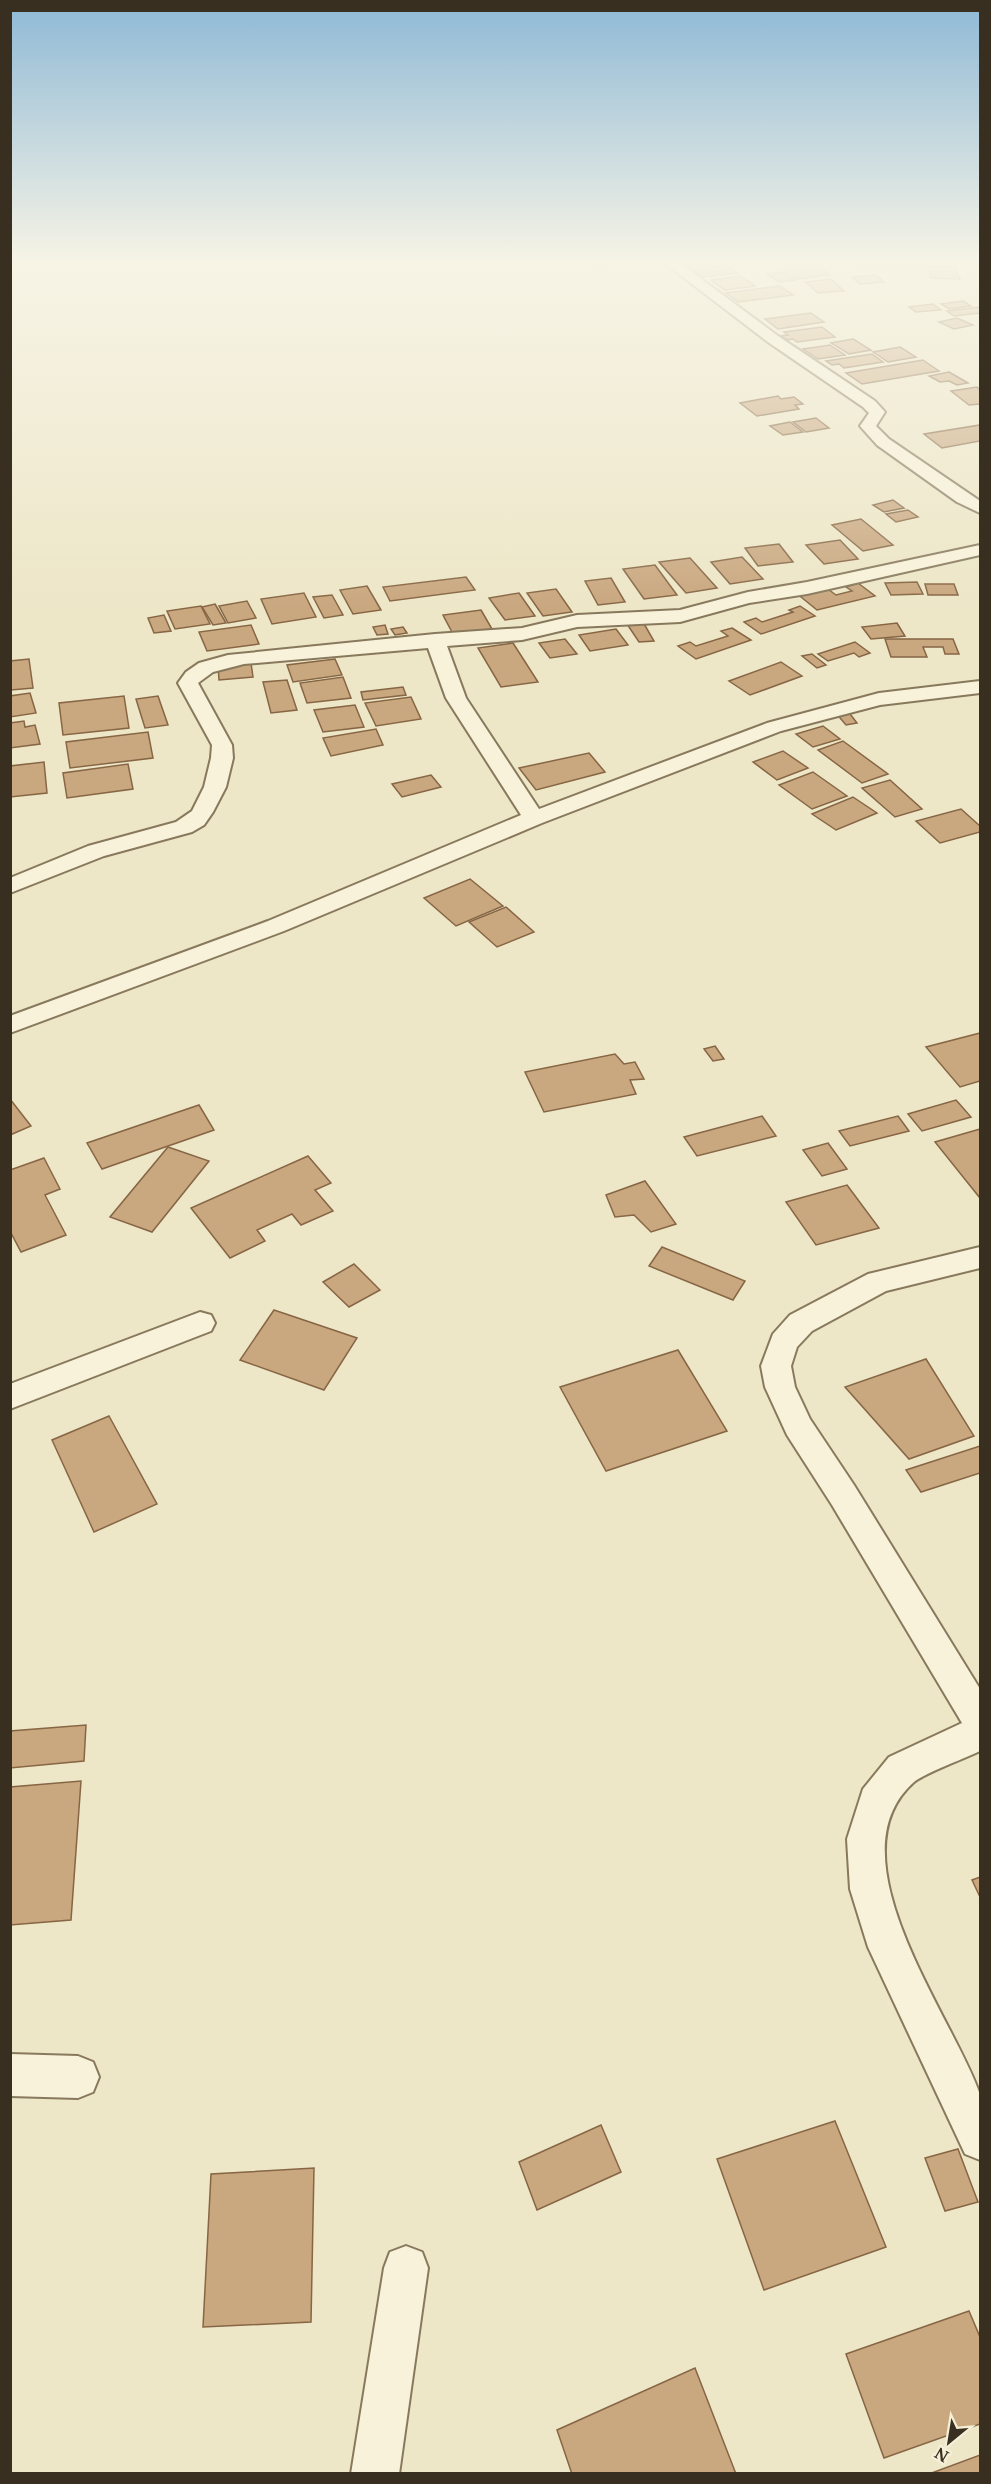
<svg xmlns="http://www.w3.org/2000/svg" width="991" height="2484" viewBox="0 0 991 2484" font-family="'Noto Serif',serif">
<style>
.building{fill:#c9a77f;stroke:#866644;stroke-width:1.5}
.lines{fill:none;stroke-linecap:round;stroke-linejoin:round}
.minor-casing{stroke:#88795d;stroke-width:4}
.minor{fill:#f8f2da;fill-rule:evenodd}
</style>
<rect width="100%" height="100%" fill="#ede6c7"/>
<g class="building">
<path d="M 590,261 L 633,261 L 598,267 Z"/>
<path d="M 724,261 L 727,263 L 687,268 L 680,262 Z"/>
<path d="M 787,261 L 813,261 L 816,264 L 791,266 Z"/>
<path d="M 853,261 L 875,261 L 877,265 L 855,265 Z"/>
<path d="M 878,261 L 915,261 L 917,265 L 880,265 Z"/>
<path d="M 727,265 L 738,273 L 702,277 L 692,270 Z"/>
<path d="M 816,265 L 830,275 L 798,279 L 784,269 Z"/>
<path d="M 927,266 L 954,266 L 960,279 L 931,278 Z"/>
<path d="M 784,272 L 795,280 L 779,282 L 767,274 Z"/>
<path d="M 876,275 L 884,282 L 860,284 L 852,277 Z"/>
<path d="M 741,276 L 755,286 L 725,290 L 711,280 Z"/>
<path d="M 831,279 L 844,291 L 818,293 L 806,282 Z"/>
<path d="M 780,286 L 793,295 L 738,302 L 726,293 Z"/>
<path d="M 963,301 L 971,306 L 949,309 L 941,304 Z"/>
<path d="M 933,304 L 941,310 L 916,312 L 909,307 Z"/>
<path d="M 980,307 L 980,313 L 954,316 L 947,311 Z"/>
<path d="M 811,313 L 824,322 L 778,329 L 765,319 Z"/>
<path d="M 957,318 L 973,325 L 954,329 L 939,322 Z"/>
<path d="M 822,327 L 835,337 L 797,342 L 793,339 L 787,340 L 781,336 L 788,335 L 784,332 Z"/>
<path d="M 853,339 L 871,350 L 849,354 L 831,343 Z"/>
<path d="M 830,345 L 845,355 L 818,359 L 803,349 Z"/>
<path d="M 900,347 L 916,357 L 888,362 L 873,352 Z"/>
<path d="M 872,354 L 883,362 L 844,368 L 839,364 L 832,365 L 826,361 Z"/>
<path d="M 923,360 L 939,371 L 862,384 L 846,373 Z"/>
<path d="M 949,372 L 968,383 L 957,385 L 949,381 L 940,382 L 929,376 Z"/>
<path d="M 977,387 L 980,390 L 980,404 L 969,405 L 951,391 Z"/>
<path d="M 778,396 L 781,399 L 794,397 L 803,404 L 795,405 L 799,409 L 757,416 L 740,403 Z"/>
<path d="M 816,418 L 829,428 L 806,432 L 793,422 Z"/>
<path d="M 790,422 L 803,432 L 783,435 L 770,426 Z"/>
<path d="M 980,425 L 980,441 L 942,448 L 924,434 Z"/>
<path d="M 893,500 L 904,508 L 884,512 L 873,505 Z"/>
<path d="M 908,510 L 918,517 L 896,522 L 886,514 Z"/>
<path d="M 861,519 L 893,545 L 863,551 L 832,525 Z"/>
<path d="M 840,540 L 858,559 L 824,564 L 806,545 Z"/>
<path d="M 779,544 L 793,562 L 758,566 L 745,548 Z"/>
<path d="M 742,557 L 763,579 L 730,584 L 711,562 Z"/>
<path d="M 690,558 L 717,588 L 686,593 L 659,562 Z"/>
<path d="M 655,565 L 677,595 L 644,599 L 623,569 Z"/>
<path d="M 466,577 L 475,590 L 390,601 L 383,587 Z"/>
<path d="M 611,578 L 625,602 L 598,605 L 585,581 Z"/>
<path d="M 917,582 L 923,594 L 891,595 L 885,583 Z"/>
<path d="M 858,583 L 875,596 L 817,610 L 796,593 L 825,587 L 836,595 L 852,591 L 846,587 Z"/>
<path d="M 925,584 L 954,584 L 958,595 L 928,595 Z"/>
<path d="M 367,586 L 381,610 L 353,614 L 340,590 Z"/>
<path d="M 556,589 L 572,612 L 543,616 L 527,593 Z"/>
<path d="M 304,593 L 316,617 L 272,624 L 261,599 Z"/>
<path d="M 519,593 L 535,616 L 505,620 L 489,598 Z"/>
<path d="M 332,595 L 343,615 L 324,618 L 313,597 Z"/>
<path d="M 247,601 L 256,618 L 228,623 L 219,606 Z"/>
<path d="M 215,604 L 226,623 L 213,625 L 202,607 Z"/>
<path d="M 201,606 L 210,624 L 175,629 L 167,611 Z"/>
<path d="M 800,606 L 815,616 L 761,634 L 744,622 L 756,618 L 762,622 L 793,612 L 789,610 Z"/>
<path d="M 481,610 L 492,629 L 453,634 L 443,615 Z"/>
<path d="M 164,615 L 171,631 L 154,633 L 148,618 Z"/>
<path d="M 643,622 L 654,641 L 639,642 L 627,624 Z"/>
<path d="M 897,623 L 905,636 L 871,639 L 862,627 Z"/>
<path d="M 251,625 L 259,644 L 207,651 L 199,632 Z"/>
<path d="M 385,625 L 388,634 L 377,635 L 373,627 Z"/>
<path d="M 403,627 L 407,633 L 395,635 L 391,629 Z"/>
<path d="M 732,628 L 751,640 L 696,659 L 678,646 L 690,642 L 696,646 L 728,636 L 721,631 Z"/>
<path d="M 616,629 L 628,645 L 590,651 L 579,635 Z"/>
<path d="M 565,639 L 577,654 L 550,658 L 539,643 Z"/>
<path d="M 885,639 L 953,639 L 959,654 L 945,654 L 943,647 L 923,647 L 927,657 L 891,657 Z"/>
<path d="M 855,642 L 870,653 L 859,657 L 854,653 L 828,661 L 818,654 Z"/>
<path d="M 513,643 L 538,682 L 501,687 L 478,648 Z"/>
<path d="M 812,654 L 826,665 L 817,668 L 802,656 Z"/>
<path d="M 29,659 L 33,688 L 11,690 L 10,661 Z"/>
<path d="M 335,659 L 342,675 L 293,682 L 287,665 Z"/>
<path d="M 781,662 L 802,676 L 750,695 L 729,681 Z"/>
<path d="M 251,663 L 253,677 L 219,680 L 218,666 Z"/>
<path d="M 343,677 L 351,698 L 307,703 L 300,683 Z"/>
<path d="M 287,680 L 297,710 L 271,713 L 263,682 Z"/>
<path d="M 403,687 L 406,695 L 363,700 L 361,692 Z"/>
<path d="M 30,693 L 36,713 L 10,717 L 10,696 Z"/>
<path d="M 124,696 L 129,728 L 63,735 L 59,703 Z"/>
<path d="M 158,696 L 168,725 L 145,728 L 136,699 Z"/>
<path d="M 411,697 L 421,719 L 376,726 L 365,703 Z"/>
<path d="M 355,705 L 364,727 L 323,732 L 314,710 Z"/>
<path d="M 847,710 L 857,723 L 846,725 L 835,712 Z"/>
<path d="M 24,721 L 25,727 L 35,725 L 40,744 L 10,748 L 10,723 Z"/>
<path d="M 823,726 L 840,739 L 813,747 L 796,734 Z"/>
<path d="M 376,729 L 383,745 L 331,756 L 323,738 Z"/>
<path d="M 148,732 L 153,758 L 70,768 L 66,742 Z"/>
<path d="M 843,741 L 888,774 L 862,783 L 818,750 Z"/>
<path d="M 783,751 L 808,768 L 777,780 L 753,762 Z"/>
<path d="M 589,753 L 605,772 L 536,790 L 519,768 Z"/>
<path d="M 44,762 L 47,793 L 10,797 L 10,766 Z"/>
<path d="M 128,764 L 133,789 L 67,798 L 63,773 Z"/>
<path d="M 813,772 L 847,796 L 812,809 L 779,785 Z"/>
<path d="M 431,775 L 441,787 L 402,797 L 392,784 Z"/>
<path d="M 890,780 L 922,809 L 895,817 L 862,788 Z"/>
<path d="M 853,797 L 877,813 L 836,830 L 812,814 Z"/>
<path d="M 961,809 L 980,826 L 980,832 L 940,843 L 916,821 Z"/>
<path d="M 470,879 L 503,906 L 456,926 L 424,898 Z"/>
<path d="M 506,907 L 534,932 L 497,947 L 469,922 Z"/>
<path d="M 980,1033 L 980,1081 L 960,1087 L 926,1047 Z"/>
<path d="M 715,1046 L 724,1059 L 713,1061 L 704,1049 Z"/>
<path d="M 615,1054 L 624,1064 L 635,1062 L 644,1079 L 630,1080 L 636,1094 L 544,1112 L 525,1072 Z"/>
<path d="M 10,1099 L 31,1126 L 10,1135 Z"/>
<path d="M 956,1100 L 971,1117 L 922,1131 L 908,1114 Z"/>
<path d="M 199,1105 L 214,1130 L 102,1169 L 87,1143 Z"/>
<path d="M 762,1116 L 776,1136 L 697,1156 L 684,1137 Z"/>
<path d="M 898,1116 L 909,1131 L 850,1146 L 839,1131 Z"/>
<path d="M 980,1129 L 980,1198 L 935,1142 Z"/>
<path d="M 828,1143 L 847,1169 L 822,1176 L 803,1150 Z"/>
<path d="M 168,1147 L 209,1161 L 152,1232 L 110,1217 Z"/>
<path d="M 308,1156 L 331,1183 L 315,1190 L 333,1211 L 301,1225 L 292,1214 L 257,1230 L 265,1241 L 230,1258 L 191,1208 Z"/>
<path d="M 44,1158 L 60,1189 L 45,1195 L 66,1235 L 21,1252 L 10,1231 L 10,1170 Z"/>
<path d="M 645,1181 L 676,1224 L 651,1232 L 634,1215 L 615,1217 L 606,1195 Z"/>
<path d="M 847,1185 L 879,1228 L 816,1245 L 786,1202 Z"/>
<path d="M 662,1247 L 745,1281 L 733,1300 L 649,1266 Z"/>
<path d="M 354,1264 L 380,1290 L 349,1307 L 323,1282 Z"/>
<path d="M 274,1310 L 357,1338 L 324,1390 L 240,1360 Z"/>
<path d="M 678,1350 L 727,1431 L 606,1471 L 560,1387 Z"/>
<path d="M 926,1359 L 974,1436 L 909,1459 L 845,1387 Z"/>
<path d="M 109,1416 L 157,1504 L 94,1532 L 52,1440 Z"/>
<path d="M 980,1446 L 980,1473 L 921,1492 L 906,1470 Z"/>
<path d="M 86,1725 L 84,1761 L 10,1768 L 10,1731 Z"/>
<path d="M 81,1781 L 71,1920 L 10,1925 L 10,1787 Z"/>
<path d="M 980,1877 L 980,1897 L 972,1880 Z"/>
<path d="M 835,2121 L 886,2247 L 764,2290 L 717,2159 Z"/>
<path d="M 601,2125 L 621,2172 L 537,2210 L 519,2162 Z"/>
<path d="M 958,2149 L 978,2202 L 945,2211 L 925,2158 Z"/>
<path d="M 314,2168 L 311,2322 L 203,2327 L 211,2174 Z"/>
<path d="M 969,2311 L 980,2337 L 980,2424 L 884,2458 L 846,2354 Z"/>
<path d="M 695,2368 L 736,2474 L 572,2474 L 557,2430 Z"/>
<path d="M 980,2455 L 980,2474 L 929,2474 Z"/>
</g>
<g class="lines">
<g class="minor-casing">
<g id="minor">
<path d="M 662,261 L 677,261 L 778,336 L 875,401 L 885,412 L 876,426 L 889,439 L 980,501 L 980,513 L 957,502 L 877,445 L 860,426 L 869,413 L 863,407 L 768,342 Z"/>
<path d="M 980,545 L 980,555 L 807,594 L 749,603 L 680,622 L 577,627 L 522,640 L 447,646 L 466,698 L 539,809 L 767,723 L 879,693 L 980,681 L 980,693 L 880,705 L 781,731 L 542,823 L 284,931 L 10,1033 L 10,1016 L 268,921 L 521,815 L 446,698 L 428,648 L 244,664 L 213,672 L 198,683 L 232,745 L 233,758 L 226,787 L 213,812 L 204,825 L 192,832 L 104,856 L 10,893 L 10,878 L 88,846 L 176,822 L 192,811 L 204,787 L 211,758 L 212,745 L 178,683 L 186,672 L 199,663 L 228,655 L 435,634 L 522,628 L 577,615 L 680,610 L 748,592 L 807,582 Z"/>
<path d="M 980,1247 L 980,1268 L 886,1291 L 812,1331 L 797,1347 L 791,1366 L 795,1387 L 810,1419 L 854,1485 L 980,1689 L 980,1751 C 966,1758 925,1773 914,1782 C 830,1856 951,2014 979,2092 C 983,2103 981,2148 980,2160 L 965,2154 L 868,1947 L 850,1889 L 847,1839 L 863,1789 L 889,1757 L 962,1723 L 832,1505 L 787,1435 L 765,1387 L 761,1366 L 773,1334 L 790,1315 L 868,1274 Z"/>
<path d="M 200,1312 L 211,1315 L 215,1323 L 211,1331 L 10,1409 L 10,1384 Z"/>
<path d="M 10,2054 L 78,2056 L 93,2062 L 99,2077 L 93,2092 L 78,2098 L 10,2096 Z"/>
<path d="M 406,2246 L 422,2252 L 428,2268 L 399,2474 L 351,2474 L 384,2268 L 390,2252 Z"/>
</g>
</g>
<use href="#minor" class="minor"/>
</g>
<linearGradient id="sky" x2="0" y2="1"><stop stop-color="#8eb9d6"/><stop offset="0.43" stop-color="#f7f4e6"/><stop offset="1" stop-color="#f7f4e6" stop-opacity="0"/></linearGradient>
<rect width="991" height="609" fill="url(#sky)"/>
<rect width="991" height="2484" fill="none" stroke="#392f20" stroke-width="24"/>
<g transform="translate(949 2442) rotate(210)" stroke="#f4efd6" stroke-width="4.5" paint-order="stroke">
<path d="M0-4.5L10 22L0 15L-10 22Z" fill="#392f20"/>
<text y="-9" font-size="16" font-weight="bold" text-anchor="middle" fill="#392f20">N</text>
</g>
</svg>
